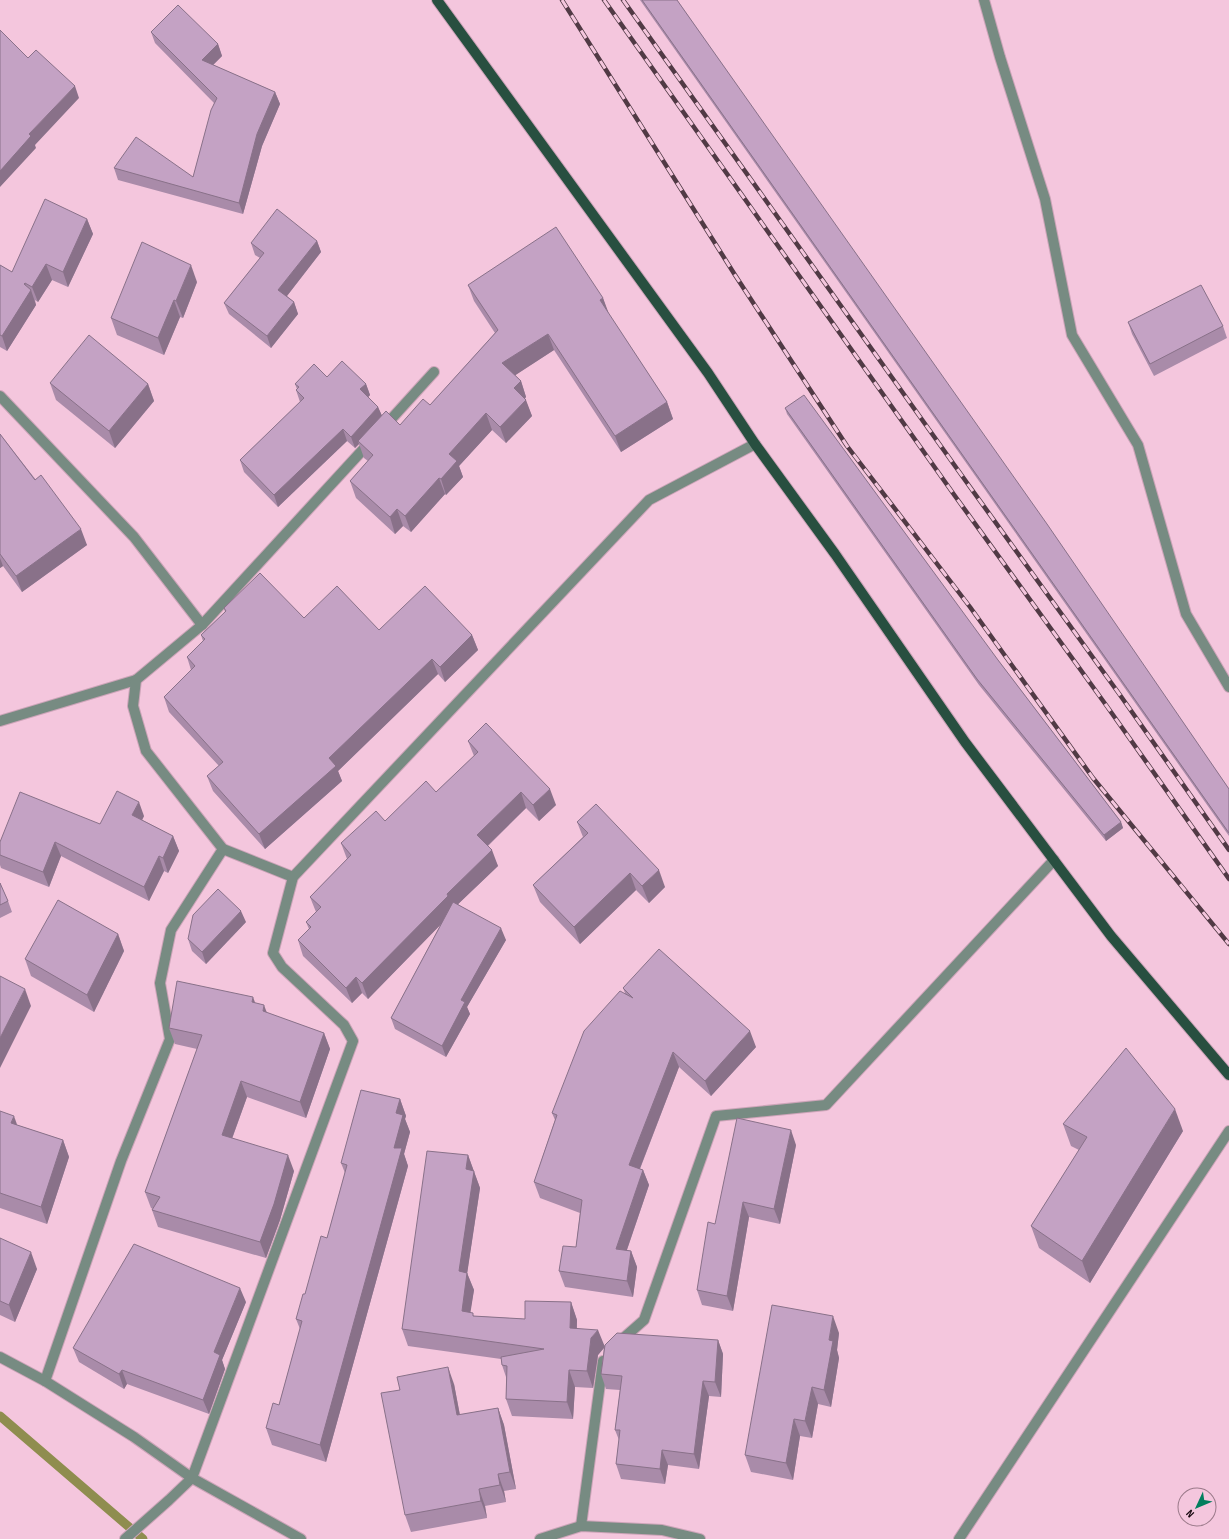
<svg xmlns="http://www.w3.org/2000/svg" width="1229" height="1539" viewBox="0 0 1229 1539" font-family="'Sofia Sans Condensed',sans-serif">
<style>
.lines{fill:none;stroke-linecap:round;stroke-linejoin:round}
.stream{stroke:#8f8d4f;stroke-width:9}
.minor-casing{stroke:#cca4b8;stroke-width:12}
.major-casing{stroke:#cca4b8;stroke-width:12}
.minor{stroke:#778b82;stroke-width:10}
.major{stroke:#284f40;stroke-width:10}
.rail-casing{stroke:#513a45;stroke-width:4.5}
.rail{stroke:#f4c6dd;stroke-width:3;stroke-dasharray:9;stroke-linecap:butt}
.wall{fill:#a98ba9}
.shaded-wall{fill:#897189}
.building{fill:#c4a2c4;stroke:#897189}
</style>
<rect width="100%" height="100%" fill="#f4c6dd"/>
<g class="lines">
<path class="stream" d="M 0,1416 L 143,1539"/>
<g class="minor-casing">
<g id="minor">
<path d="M 984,0 L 1000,57 L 1045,199 L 1072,335 L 1138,445 L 1186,614 L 1229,687"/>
<path d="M 0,396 L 134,537 L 202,625"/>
<path d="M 384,427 L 434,372"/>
<path d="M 0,721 L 136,680"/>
<path d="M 223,849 L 171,930 L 160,983 L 170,1039 L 121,1161 L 45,1381 L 134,1437 L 192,1478 L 301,1539"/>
<path d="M 293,877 L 223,849 L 146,751 L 133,706 L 136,680 L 202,625 L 370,442"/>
<path d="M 619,1342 L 644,1320 L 716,1116 L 826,1105 L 1054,860"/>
<path d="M 0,1357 L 45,1381"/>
<path d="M 581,1526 L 603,1361"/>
<path d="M 125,1539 L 169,1500 L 192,1478 L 353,1041 L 344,1025 L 282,967 L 273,953 L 293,877 L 649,500 L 755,444"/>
<path d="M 540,1539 L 581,1526 L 662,1530 L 700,1539"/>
<path d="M 959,1539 L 1229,1131"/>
</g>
</g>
<g class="major-casing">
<path id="major" d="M 437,0 L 708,373 L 755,444 L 835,554 L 965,742 L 1111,936 L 1229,1075"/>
</g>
<use href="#minor" class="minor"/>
<use href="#major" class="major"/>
<g class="rail-casing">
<g id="rail">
<path d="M 562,0 L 735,275 L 847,446 L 970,607 L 1093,778 L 1229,944"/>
<path d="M 604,0 L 955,496 L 1106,705 L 1229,879"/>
<path d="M 623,0 L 970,487 L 1120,695 L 1229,850"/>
</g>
</g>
<use href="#rail" class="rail"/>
</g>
<g class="wall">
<path d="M 640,0 L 677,0 L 1229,789 L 1229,836 Z"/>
<path d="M 151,32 L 218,44 L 222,56 L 213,65 L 275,92 L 280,104 L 262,146 L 243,214 L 118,180 L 114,168 L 193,177 L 214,103 L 155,43 Z"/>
<path d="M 87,219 L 93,234 L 68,287 L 52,280 L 38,302 L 35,300 L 36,305 L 7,351 L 0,347 L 0,265 L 12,272 Z"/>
<path d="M 317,241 L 321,252 L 287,296 L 294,302 L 298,314 L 271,348 L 229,314 L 224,303 L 260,258 L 255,255 L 251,243 Z"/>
<path d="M 197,282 L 183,318 L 180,317 L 164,355 L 117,335 L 111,318 Z"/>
<path d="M 468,285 L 603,298 L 608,313 L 667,402 L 673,419 L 621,452 L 554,350 L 515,375 L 521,381 L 526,397 L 525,399 L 532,416 L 506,443 L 492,430 L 459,466 L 463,477 L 446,495 L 445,494 L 411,532 L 403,526 L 395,534 L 356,498 L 350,481 L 368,461 L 364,458 L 359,444 L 355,448 L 347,441 L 278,507 L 244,472 L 240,460 L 300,402 L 296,390 L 297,389 L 295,384 L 327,377 L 366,384 L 370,395 L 368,397 L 378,407 L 382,416 L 400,425 L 430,405 L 495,333 L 474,301 Z"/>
<path d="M 1128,322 L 1223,326 L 1227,338 L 1154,376 L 1132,334 Z"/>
<path d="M 50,383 L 148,384 L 154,401 L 115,448 L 56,400 Z"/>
<path d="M 785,408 L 998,660 L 1121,822 L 1123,828 L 1106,841 L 979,685 L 787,414 Z"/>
<path d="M 0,434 L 87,545 L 22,592 L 3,566 L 0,568 Z"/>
<path d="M 224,608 L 304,618 L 379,630 L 472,635 L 478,650 L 445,682 L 438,674 L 338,771 L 342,781 L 265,849 L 213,791 L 207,776 L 219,766 L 169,712 L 164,697 L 191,670 L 187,657 L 203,641 L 201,635 L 225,612 Z"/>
<path d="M 468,741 L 556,805 L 539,821 L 526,808 L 488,846 L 498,866 L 458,904 L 506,940 L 467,1007 L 470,1014 L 446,1057 L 395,1029 L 391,1018 L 441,924 L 368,999 L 362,993 L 352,1003 L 303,956 L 298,940 L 309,929 L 306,922 L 316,912 L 310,897 L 347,859 L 341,843 L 385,821 L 436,792 L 474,756 Z"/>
<path d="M 144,816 L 142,820 L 173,836 L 179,851 L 168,873 L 164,871 L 149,901 L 61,856 L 49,887 L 1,868 L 0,865 L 0,842 Z"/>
<path d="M 577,822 L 665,887 L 649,903 L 636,890 L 580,944 L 540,902 L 533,885 L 583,837 Z"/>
<path d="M 0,883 L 8,901 L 12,912 L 0,918 Z"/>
<path d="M 246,922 L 206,964 L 192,951 L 188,939 Z"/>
<path d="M 118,934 L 124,951 L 94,1012 L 31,976 L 25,959 Z"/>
<path d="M 623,988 L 756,1047 L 711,1096 L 679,1067 L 640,1169 L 643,1170 L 649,1185 L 627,1250 L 631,1251 L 637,1267 L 633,1297 L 565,1287 L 559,1271 L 576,1247 L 580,1213 L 540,1198 L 534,1182 L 555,1120 L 552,1113 L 625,993 Z"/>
<path d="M 255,1003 L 267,1013 L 324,1033 L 330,1049 L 306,1118 L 247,1097 L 232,1139 L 294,1171 L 280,1220 L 266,1258 L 158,1227 L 152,1210 L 153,1209 L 151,1208 L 145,1192 L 197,1049 L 175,1044 L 169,1028 Z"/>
<path d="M 400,1099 L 406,1116 L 405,1119 L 410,1132 L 404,1154 L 408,1166 L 326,1462 L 272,1445 L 266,1428 L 279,1405 L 300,1329 L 296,1319 L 305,1294 L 327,1238 L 345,1173 L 341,1163 Z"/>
<path d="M 0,1111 L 17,1125 L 63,1140 L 69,1157 L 47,1224 L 0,1208 Z"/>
<path d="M 1063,1124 L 1183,1131 L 1090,1283 L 1039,1248 L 1031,1226 L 1079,1150 L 1071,1146 Z"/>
<path d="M 796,1145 L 780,1224 L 749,1217 L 733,1311 L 702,1305 L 697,1290 L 715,1224 Z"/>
<path d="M 468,1155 L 480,1188 L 467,1273 L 474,1290 L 470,1312 L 474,1316 L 525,1319 L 571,1302 L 577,1320 L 577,1328 L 605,1346 L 718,1340 L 723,1354 L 721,1397 L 709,1396 L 699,1469 L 668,1465 L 665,1484 L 621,1479 L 616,1464 L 619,1440 L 615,1430 L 620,1390 L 606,1389 L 601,1374 L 604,1347 L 598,1355 L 593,1388 L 575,1387 L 573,1419 L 512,1416 L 506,1399 L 506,1377 L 502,1365 L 501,1359 L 408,1346 L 402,1329 Z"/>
<path d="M 0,1238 L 37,1269 L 15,1322 L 0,1315 Z"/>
<path d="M 246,1302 L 222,1360 L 225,1369 L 209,1414 L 127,1384 L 124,1389 L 79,1362 L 73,1348 Z"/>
<path d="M 839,1333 L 837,1350 L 839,1358 L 831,1407 L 818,1404 L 812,1438 L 800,1436 L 793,1480 L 751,1472 L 745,1455 Z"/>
<path d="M 454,1384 L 460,1415 L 498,1408 L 504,1425 L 516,1489 L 504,1491 L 506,1502 L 485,1506 L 487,1518 L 411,1532 L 405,1515 Z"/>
</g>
<g class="shaded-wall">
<path d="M 218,44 L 222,56 L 206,72 L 202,60 Z"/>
<path d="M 75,86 L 79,98 L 35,145 L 36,148 L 0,187 L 0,171 L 29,134 Z"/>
<path d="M 275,92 L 280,104 L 262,146 L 243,214 L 239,203 L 257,134 Z"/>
<path d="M 87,219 L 93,234 L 68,287 L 63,272 Z"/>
<path d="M 317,241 L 321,252 L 283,301 L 278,290 Z"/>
<path d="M 46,264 L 52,280 L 38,302 L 32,287 Z"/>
<path d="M 191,265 L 197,282 L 183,318 L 176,301 Z"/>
<path d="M 25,283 L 28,293 L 31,290 L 36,305 L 7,351 L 2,336 Z"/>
<path d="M 603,298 L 609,314 L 600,300 Z"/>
<path d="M 174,300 L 180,317 L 164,355 L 158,338 Z"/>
<path d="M 294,302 L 298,314 L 271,348 L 267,336 Z"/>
<path d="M 548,334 L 554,350 L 508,380 L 502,363 Z"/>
<path d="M 521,381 L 526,397 L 519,404 L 514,388 Z"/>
<path d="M 148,384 L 154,401 L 115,448 L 109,431 Z"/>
<path d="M 366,384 L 370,395 L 365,401 L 360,389 Z"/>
<path d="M 526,400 L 532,416 L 506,443 L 500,427 Z"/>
<path d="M 667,402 L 673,419 L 621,452 L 615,436 Z"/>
<path d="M 378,407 L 383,418 L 358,441 L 359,444 L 355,448 L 351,437 Z"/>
<path d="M 486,413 L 492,430 L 459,466 L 463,477 L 446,495 L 441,479 L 449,454 Z"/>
<path d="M 343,429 L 347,441 L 278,507 L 274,495 Z"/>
<path d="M 439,478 L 445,494 L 411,532 L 405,516 Z"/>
<path d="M 397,509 L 403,526 L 395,534 L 390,517 Z"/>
<path d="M 81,529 L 87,545 L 22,592 L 16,576 Z"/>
<path d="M 0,558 L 3,566 L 0,568 Z"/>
<path d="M 472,635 L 478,650 L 445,682 L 440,667 Z"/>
<path d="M 432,659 L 438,674 L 338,771 L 342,781 L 265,849 L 259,834 L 329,758 Z"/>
<path d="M 550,789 L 556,805 L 539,821 L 533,805 Z"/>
<path d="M 521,792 L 526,808 L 483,850 L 477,835 Z"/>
<path d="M 139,802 L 144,816 L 137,830 L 132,815 Z"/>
<path d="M 1121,822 L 1123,828 L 1106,841 L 1104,835 Z"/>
<path d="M 173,836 L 179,851 L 168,873 L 163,858 Z"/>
<path d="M 55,842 L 61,856 L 49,887 L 43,872 Z"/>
<path d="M 492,850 L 498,866 L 453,909 L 454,911 L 368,999 L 362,983 L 447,894 Z"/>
<path d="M 159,856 L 164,871 L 149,901 L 144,887 Z"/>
<path d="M 659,870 L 665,887 L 649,903 L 642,886 Z"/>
<path d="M 630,873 L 636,890 L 580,944 L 574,927 Z"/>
<path d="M 241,911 L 246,922 L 206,964 L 202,952 Z"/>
<path d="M 501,928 L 506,940 L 467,1007 L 470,1014 L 446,1057 L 442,1046 L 461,1000 Z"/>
<path d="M 118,934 L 124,951 L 94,1012 L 87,995 Z"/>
<path d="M 356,977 L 362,993 L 352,1003 L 346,988 Z"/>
<path d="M 25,989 L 31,1006 L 0,1068 L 0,1038 Z"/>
<path d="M 253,997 L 259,1013 L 252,1002 Z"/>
<path d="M 264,1005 L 270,1021 L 263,1011 Z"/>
<path d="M 750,1031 L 756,1047 L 711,1096 L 705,1081 Z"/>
<path d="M 324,1033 L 330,1049 L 306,1118 L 300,1102 Z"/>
<path d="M 673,1052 L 679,1067 L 635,1181 L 629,1165 Z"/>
<path d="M 241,1081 L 247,1097 L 227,1152 L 222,1135 Z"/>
<path d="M 400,1099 L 406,1116 L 405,1119 L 410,1132 L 404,1154 L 408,1166 L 326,1462 L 320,1445 L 394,1148 L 396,1113 Z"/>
<path d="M 1175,1109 L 1183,1131 L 1090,1283 L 1082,1261 Z"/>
<path d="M 14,1116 L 20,1133 L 11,1123 Z"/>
<path d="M 791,1130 L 796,1145 L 780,1224 L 774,1209 Z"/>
<path d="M 63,1140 L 69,1157 L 47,1224 L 41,1207 Z"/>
<path d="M 288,1155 L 294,1171 L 280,1220 L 266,1258 L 260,1242 Z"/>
<path d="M 468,1155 L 480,1188 L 465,1288 L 459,1271 L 466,1169 Z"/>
<path d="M 643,1170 L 649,1185 L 622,1264 L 616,1249 Z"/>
<path d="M 743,1202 L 749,1217 L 733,1311 L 727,1296 Z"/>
<path d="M 631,1251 L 637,1267 L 633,1297 L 627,1281 Z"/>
<path d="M 31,1252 L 37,1269 L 15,1322 L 9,1305 Z"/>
<path d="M 467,1273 L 474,1290 L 468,1328 L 462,1311 Z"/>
<path d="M 240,1288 L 246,1302 L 222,1360 L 225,1369 L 209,1414 L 203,1400 L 214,1352 Z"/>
<path d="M 571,1302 L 577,1320 L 576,1345 L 570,1328 Z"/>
<path d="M 833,1316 L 839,1333 L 837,1350 L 839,1358 L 831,1407 L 824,1390 L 829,1340 Z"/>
<path d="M 598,1330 L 605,1347 L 598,1355 L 593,1388 L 587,1371 L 591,1338 Z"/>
<path d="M 718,1340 L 723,1354 L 721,1397 L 715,1382 Z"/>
<path d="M 448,1367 L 454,1384 L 463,1432 L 457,1415 Z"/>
<path d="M 122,1370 L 127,1384 L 124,1389 L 119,1374 Z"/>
<path d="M 569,1370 L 575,1387 L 573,1419 L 567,1402 Z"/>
<path d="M 703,1381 L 709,1396 L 699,1469 L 694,1454 Z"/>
<path d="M 812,1387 L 818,1404 L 812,1438 L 805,1421 Z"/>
<path d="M 498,1408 L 504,1425 L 516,1489 L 510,1472 Z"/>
<path d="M 794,1419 L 800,1436 L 793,1480 L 786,1463 Z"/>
<path d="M 662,1450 L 668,1465 L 665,1484 L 660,1469 Z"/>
<path d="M 498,1474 L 504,1491 L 506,1502 L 500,1485 Z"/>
<path d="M 479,1489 L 485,1506 L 487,1518 L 481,1501 Z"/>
</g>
<g class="building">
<path d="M 642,0 L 677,0 L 1047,524 L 1229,789 L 1229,833 Z"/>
<path d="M 178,5 L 218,44 L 202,60 L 275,92 L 257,134 L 239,203 L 114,168 L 136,137 L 193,177 L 211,110 L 217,98 L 151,32 Z"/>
<path d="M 0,30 L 28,58 L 36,50 L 75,86 L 29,134 L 31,136 L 0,171 Z"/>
<path d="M 45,199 L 87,219 L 63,272 L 46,264 L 32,287 L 25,283 L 24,284 L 31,290 L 2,336 L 0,335 L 0,265 L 12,272 Z"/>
<path d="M 277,209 L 317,241 L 278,290 L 294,302 L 267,336 L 224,303 L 264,253 L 251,243 Z"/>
<path d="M 556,227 L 603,298 L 600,300 L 667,402 L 615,436 L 548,334 L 502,363 L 521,381 L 514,388 L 526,400 L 500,427 L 486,413 L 449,454 L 457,461 L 441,479 L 439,478 L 405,516 L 397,509 L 390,517 L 350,481 L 373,455 L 358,441 L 386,411 L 400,425 L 423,399 L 430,405 L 498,330 L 468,285 Z"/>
<path d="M 142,242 L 191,265 L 176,301 L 174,300 L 158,338 L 111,318 Z"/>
<path d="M 1201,285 L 1223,326 L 1150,364 L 1128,322 Z"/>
<path d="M 89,335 L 148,384 L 109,431 L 50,383 Z"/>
<path d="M 342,361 L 366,384 L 360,389 L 378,407 L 351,437 L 343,429 L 274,495 L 240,460 L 304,398 L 296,390 L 299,387 L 295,384 L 314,364 L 327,377 Z"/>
<path d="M 804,395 L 998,660 L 1121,822 L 1104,835 L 977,679 L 785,408 Z"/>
<path d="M 0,434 L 35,480 L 41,475 L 81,529 L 16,576 L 0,554 Z"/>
<path d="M 260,573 L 304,618 L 337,586 L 379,630 L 425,586 L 472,635 L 440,667 L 432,659 L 329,758 L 336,766 L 259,834 L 207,776 L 223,762 L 164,697 L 195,666 L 187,657 L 205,639 L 201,635 L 226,611 L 224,608 Z"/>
<path d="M 486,723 L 550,789 L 533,805 L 521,792 L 477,835 L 492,850 L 447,894 L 448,896 L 362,983 L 356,977 L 346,988 L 298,940 L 311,927 L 306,922 L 321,907 L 310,897 L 351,855 L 341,843 L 376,811 L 385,821 L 426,781 L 436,792 L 478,752 L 468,741 Z"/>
<path d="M 117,791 L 139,802 L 132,815 L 173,836 L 163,858 L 159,856 L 144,887 L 55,842 L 43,872 L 0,855 L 0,842 L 20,792 L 100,824 Z"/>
<path d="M 596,804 L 659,870 L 642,886 L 630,873 L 574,927 L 533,885 L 588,833 L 577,822 Z"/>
<path d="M 0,883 L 8,901 L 0,905 Z"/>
<path d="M 218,889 L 241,911 L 202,952 L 188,939 L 193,915 Z"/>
<path d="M 58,900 L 118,934 L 87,995 L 25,959 Z"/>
<path d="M 453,902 L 501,928 L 461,1000 L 465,1002 L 442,1046 L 391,1018 Z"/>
<path d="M 659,949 L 750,1031 L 705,1081 L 673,1052 L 629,1165 L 643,1170 L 616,1249 L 631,1251 L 627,1281 L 559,1271 L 563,1246 L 576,1247 L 582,1200 L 534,1182 L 557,1115 L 552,1113 L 584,1031 L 620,991 L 633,998 L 623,988 Z"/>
<path d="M 0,976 L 25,989 L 0,1038 Z"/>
<path d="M 177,981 L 253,997 L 252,1002 L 264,1005 L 263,1011 L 324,1033 L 300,1102 L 241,1081 L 222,1135 L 288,1155 L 274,1204 L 260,1242 L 152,1210 L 160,1197 L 145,1192 L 202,1035 L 169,1028 Z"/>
<path d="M 1126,1048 L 1175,1109 L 1082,1261 L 1031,1226 L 1087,1137 L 1063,1124 Z"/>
<path d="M 361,1090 L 400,1099 L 396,1113 L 403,1115 L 394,1148 L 402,1148 L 320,1445 L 266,1428 L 273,1403 L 279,1405 L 302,1321 L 296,1319 L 303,1294 L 305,1294 L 321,1236 L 327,1238 L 347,1165 L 341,1163 Z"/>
<path d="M 0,1111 L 14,1116 L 11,1123 L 63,1140 L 41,1207 L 0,1193 Z"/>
<path d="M 737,1118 L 791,1130 L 774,1209 L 743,1202 L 727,1296 L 697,1290 L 708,1222 L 715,1224 Z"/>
<path d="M 427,1151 L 468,1155 L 466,1169 L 474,1171 L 459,1271 L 467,1273 L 462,1311 L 473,1313 L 473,1316 L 525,1319 L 525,1301 L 571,1302 L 570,1328 L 598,1330 L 591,1338 L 587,1371 L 569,1370 L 567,1402 L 506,1399 L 507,1366 L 502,1365 L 501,1357 L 544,1349 L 402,1329 Z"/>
<path d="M 0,1238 L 31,1252 L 9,1305 L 0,1301 Z"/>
<path d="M 134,1244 L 240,1288 L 214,1352 L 220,1355 L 203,1400 L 122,1370 L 119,1374 L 73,1348 Z"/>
<path d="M 772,1305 L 833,1316 L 829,1340 L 833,1341 L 824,1390 L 812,1387 L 805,1421 L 794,1419 L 786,1463 L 745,1455 Z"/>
<path d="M 617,1333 L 718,1340 L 715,1382 L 703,1381 L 694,1454 L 662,1450 L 660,1469 L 616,1464 L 620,1430 L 615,1430 L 622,1376 L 601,1374 L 605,1345 Z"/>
<path d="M 448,1367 L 457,1415 L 498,1408 L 510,1472 L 498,1474 L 500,1485 L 479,1489 L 481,1501 L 405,1515 L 381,1393 L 400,1390 L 397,1377 Z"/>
</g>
<g transform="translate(1197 1507) rotate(226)"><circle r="19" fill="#f4c6dd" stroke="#9b7a8a"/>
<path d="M0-3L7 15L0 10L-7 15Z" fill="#027f5e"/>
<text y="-6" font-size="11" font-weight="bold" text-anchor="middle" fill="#15070e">N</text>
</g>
</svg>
